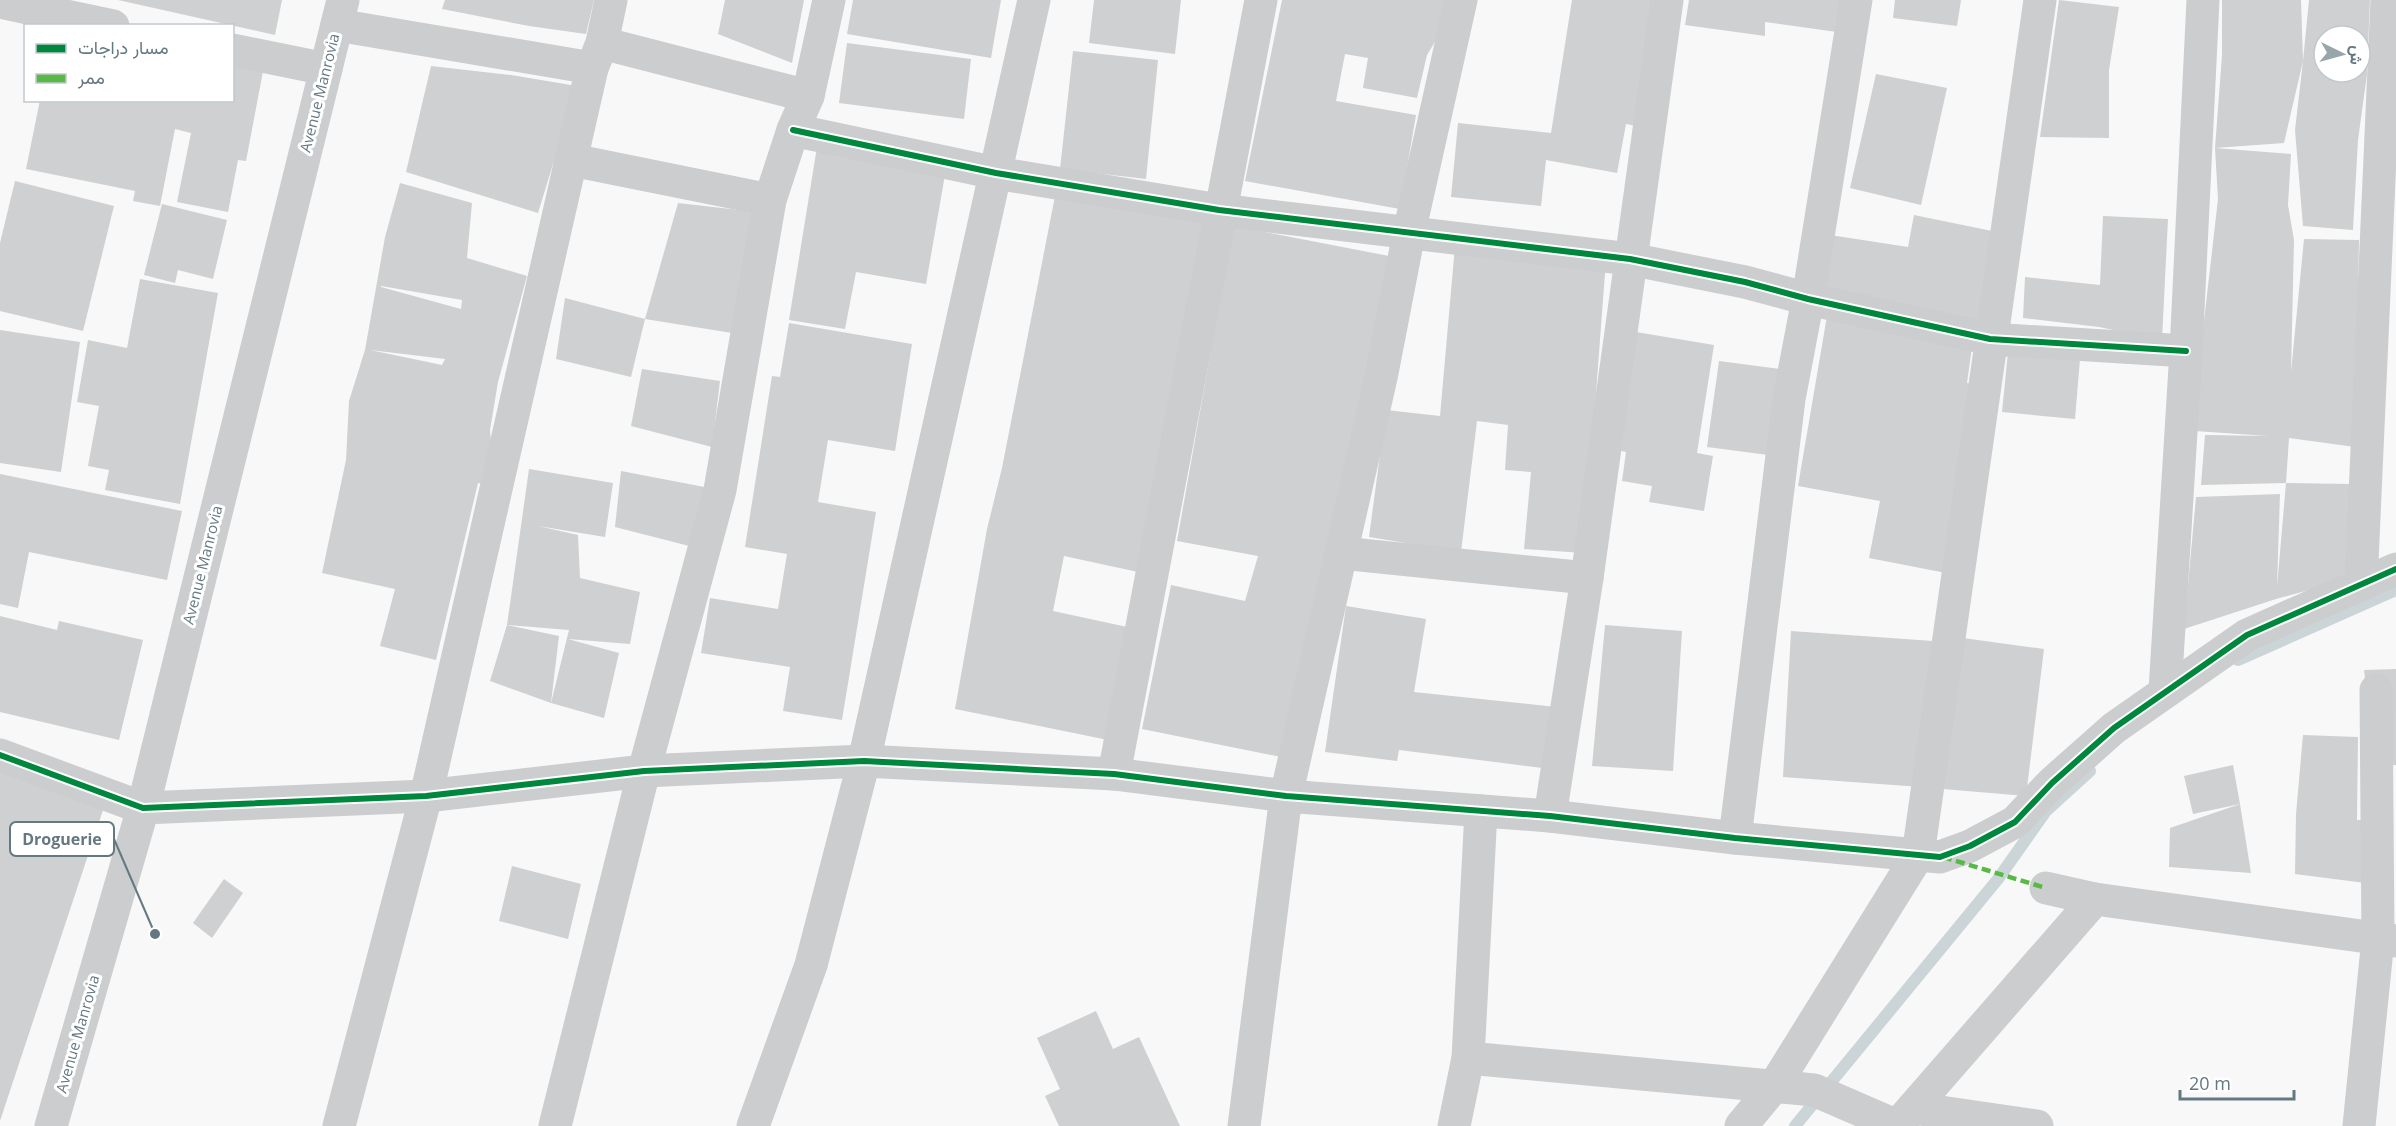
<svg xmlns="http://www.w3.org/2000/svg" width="2396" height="1126" viewBox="0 0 2396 1126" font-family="'Open Sans',Vazirmatn,sans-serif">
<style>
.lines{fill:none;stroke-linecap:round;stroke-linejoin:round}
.stream{stroke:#cbd5d7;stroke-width:12}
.building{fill:#ced0d1;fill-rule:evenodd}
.minor{stroke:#cbcdce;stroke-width:33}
.quiet{stroke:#58b947;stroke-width:4.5;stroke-dasharray:9 4.5;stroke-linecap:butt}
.cycleway-casing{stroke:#fff;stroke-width:10}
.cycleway{stroke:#00873e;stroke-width:6}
.labels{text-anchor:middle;stroke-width:6;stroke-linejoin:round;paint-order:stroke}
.street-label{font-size:15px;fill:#647882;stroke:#fff}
.leader{fill:none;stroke:#647882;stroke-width:2}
.callout-dot{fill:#647882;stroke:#fff;stroke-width:2}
.callout{fill:#fff;stroke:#647882;stroke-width:2}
.callout-label{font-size:16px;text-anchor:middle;font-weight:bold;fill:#647882}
</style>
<rect width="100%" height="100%" fill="#f8f8f8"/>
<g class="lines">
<g class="stream">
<path d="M 2238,660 L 2396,590"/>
<path d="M 1795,1126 L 1998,879 L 2046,811 L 2090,771"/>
</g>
</g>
<g class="building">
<path d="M 118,0 L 282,0 L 275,35 Z"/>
<path d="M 445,0 L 594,0 L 586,34 L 529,26 L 442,9 Z"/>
<path d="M 725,0 L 804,0 L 792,63 L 718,34 Z"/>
<path d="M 853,0 L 1001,0 L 991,58 L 847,34 Z"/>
<path d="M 1094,0 L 1181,0 L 1175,54 L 1089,43 Z"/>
<path d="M 1282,0 L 1445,0 L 1447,22 L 1427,55 L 1417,98 L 1363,88 L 1368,58 L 1345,54 L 1336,101 L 1416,115 L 1400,209 L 1245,181 Z"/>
<path d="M 1572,0 L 1656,0 L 1636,126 L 1626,124 L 1617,173 L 1546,160 L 1541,206 L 1451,197 L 1458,123 L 1551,133 Z"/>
<path d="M 1689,0 L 1849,0 L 1844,33 L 1765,22 L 1765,36 L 1685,25 Z"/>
<path d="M 1895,0 L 1961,0 L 1957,26 L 1893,18 Z"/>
<path d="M 2059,0 L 2119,7 L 2109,70 L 2109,138 L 2040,137 Z"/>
<path d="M 2222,0 L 2301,0 L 2303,61 L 2309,0 L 2370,0 L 2367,74 L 2358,140 L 2353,230 L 2303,226 L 2295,130 L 2303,61 L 2284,143 L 2215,148 L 2222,55 ZM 2324,36 L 2360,36 L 2360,72 L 2324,72 Z"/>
<path d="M 847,43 L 971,59 L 964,119 L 839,103 Z"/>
<path d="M 1073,51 L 1158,60 L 1146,179 L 1060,169 Z"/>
<path d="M 232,60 L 264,66 L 246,161 L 238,160 L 228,212 L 177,202 L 191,133 L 175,129 L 160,206 L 133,201 L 135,191 L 26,169 L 40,100 L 232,100 Z"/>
<path d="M 431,66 L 511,75 L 577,86 L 538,213 L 406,172 Z"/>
<path d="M 1876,74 L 1947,88 L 1921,205 L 1850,188 Z"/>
<path d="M 817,147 L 946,169 L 926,284 L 856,272 L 845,329 L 789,320 Z"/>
<path d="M 2215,148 L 2291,154 L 2288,205 L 2294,240 L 2291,372 L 2304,239 L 2359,240 L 2355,447 L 2289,438 L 2286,483 L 2201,485 L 2205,435 L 2268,436 L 2195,431 L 2197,382 L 2218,199 Z"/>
<path d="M 15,181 L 114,206 L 83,331 L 0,311 L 0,243 Z"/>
<path d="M 400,183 L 472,203 L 467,258 L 527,276 L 498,382 L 490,430 L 495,486 L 478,483 L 436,660 L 380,646 L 395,589 L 322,573 L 346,460 L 349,401 L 365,350 L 385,237 ZM 381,286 L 462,300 L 461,309 L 381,287 ZM 370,350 L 445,359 L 442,365 Z"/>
<path d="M 1055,196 L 1210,225 L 1138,572 L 1064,556 L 1053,611 L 1132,628 L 1108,740 L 955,709 L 987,529 L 1002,468 Z"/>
<path d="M 678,203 L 757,212 L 732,333 L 645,319 Z"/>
<path d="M 162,204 L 227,220 L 213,279 L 178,270 L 175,283 L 144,275 Z"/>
<path d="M 1914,215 L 1997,232 L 1980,323 L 1821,296 L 1830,235 L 1908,247 Z"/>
<path d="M 2103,216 L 2168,219 L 2162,340 L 2099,327 L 2023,318 L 2025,277 L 2100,285 Z"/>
<path d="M 1233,226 L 1389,256 L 1334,540 L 1286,758 L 1142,729 L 1171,585 L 1245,601 L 1258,556 L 1177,541 Z"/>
<path d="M 1455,246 L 1606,260 L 1584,553 L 1524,549 L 1531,472 L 1505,470 L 1508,425 L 1477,421 L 1461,552 L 1369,537 L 1386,410 L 1440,416 Z"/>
<path d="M 140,279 L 218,293 L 180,504 L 105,490 L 109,470 L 88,466 L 99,406 L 77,402 L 88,340 L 127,348 Z"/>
<path d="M 565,298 L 645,319 L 631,377 L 556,359 Z"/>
<path d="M 1827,316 L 1973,340 L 1967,383 L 1975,384 L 1946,573 L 1869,558 L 1880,501 L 1798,486 Z"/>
<path d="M 789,323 L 912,344 L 895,451 L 828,440 L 818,502 L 876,512 L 842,720 L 783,711 L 790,667 L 701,653 L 710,598 L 778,609 L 787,554 L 745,547 L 772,376 L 780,377 Z"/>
<path d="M 0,330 L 80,342 L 61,472 L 0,463 Z"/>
<path d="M 1636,332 L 1714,345 L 1697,453 L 1713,456 L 1704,511 L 1649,502 L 1652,486 L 1622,481 L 1626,452 L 1617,450 Z"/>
<path d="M 2008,352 L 2080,359 L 2075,419 L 2002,412 Z"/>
<path d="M 1719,361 L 1780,369 L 1768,455 L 1707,447 Z"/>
<path d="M 642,369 L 720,381 L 712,447 L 631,426 Z"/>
<path d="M 529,469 L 613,483 L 605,537 L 538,526 L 578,535 L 580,578 L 640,592 L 630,644 L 568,639 L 619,653 L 604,718 L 551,703 L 569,630 L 507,625 Z"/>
<path d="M 621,471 L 720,490 L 697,548 L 615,527 Z"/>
<path d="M 0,474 L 182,511 L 167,580 L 29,552 L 18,608 L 0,604 Z"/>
<path d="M 2286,483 L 2352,484 L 2351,579 L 2276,599 L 2184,629 L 2196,497 L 2280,494 L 2277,587 Z"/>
<path d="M 1346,606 L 1426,619 L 1414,692 L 1556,707 L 1551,769 L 1399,750 L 1397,761 L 1325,752 Z"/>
<path d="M 0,616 L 57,630 L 59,621 L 143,640 L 119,740 L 0,712 Z"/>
<path d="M 507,625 L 559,636 L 551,703 L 490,681 Z"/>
<path d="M 1605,625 L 1682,631 L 1673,771 L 1592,766 Z"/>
<path d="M 1791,631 L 1933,641 L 1921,787 L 1783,777 Z"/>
<path d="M 1963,638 L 2044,649 L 2026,796 L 1943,789 Z"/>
<path d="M 2396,669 L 2396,765 L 2386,765 L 2371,728 L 2364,670 Z"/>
<path d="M 2303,735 L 2358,737 L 2357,820 L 2367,820 L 2373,884 L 2295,874 L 2296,814 Z"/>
<path d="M 0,765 L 104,807 L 0,1121 Z"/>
<path d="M 2233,765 L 2240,804 L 2193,814 L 2184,776 Z"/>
<path d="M 2240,804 L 2251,873 L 2169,867 L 2170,828 Z"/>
<path d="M 512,866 L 581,884 L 568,939 L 499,921 Z"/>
<path d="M 224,879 L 243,893 L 212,938 L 193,923 Z"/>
<path d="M 1096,1011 L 1113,1049 L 1139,1037 L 1180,1126 L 1059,1126 L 1045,1096 L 1060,1089 L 1037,1038 Z"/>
</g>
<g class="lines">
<g class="minor">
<path d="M 5,3 L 113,26"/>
<path d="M 337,25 L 592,68"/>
<path d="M 602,43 L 808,96"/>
<path d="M 232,50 L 326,69"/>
<path d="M 793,130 L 996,173 L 1219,210 L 1630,259 L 1745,282 L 1808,299 L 1990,339 L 2186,351"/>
<path d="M 572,160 L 770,200"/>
<path d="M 1341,553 L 1587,578"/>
<path d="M 2361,585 L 2387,0"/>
<path d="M 2165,691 L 2186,351 L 2203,0"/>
<path d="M 0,755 L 143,808 L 426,796 L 644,771 L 864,761 L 1114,774 L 1286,796 L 1550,816 L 1735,838 L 1940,857 L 1970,846 L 2015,822 L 2052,783 L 2114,728 L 2247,635 L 2396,569"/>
<path d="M 1114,774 L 1261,0"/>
<path d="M 1550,816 L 1587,578 L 1667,0"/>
<path d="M 1735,838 L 1789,399 L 1808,299 L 1856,0"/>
<path d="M 2046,888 L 2095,899 L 2396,941"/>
<path d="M 1468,1058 L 1814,1090 L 1897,1126"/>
<path d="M 1913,1108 L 2037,1126"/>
<path d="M 51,1126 L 143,808 L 343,0"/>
<path d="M 339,1126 L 426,796 L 592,68 L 602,43 L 611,0"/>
<path d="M 555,1126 L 644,771 L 720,490 L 770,200 L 793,130 L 808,96 L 829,0"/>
<path d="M 753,1126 L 811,965 L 864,761 L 1034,0"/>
<path d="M 1244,1126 L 1286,796 L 1382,373 L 1409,233 L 1461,0"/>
<path d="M 1454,1126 L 1468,1058 L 1481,811"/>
<path d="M 1741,1126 L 1775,1085 L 1918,855 L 2040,0"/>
<path d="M 1897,1126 L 2095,899"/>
<path d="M 2359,1126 L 2378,939 L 2376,690"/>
</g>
<path class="quiet" d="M 1943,857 L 2046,888"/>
<g class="cycleway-casing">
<g id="cycleway">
<path d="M 793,130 L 996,173 L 1219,210 L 1630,259 L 1745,282 L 1808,299 L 1990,339 L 2186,351"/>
<path d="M 0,755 L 143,808 L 426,796 L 644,771 L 864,761 L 1114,774 L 1286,796 L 1550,816 L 1735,838 L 1940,857 L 1970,846 L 2015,822 L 2052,783 L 2114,728 L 2247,635 L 2396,569"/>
</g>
</g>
<use href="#cycleway" class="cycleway"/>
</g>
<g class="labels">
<g class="street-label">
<text transform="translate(320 93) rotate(-76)" y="5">Avenue Manrovia</text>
<text transform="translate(203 565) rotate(-76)" y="5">Avenue Manrovia</text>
<text transform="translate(78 1034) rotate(-74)" y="5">Avenue Manrovia</text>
</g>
</g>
<path class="leader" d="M155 934L114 839"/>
<circle class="callout-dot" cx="155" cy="934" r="6"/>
<rect class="callout" x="10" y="822" width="104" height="34" rx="6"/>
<g class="callout-label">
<text x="62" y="845">Droguerie</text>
</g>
<rect x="24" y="24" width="210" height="78" fill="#ffffff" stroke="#c1c9cd" stroke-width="1.5"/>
<rect x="36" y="44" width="30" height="9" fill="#00873e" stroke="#c1c9cd" stroke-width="1.5"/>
<text x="78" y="54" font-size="18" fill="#647882">مسار دراجات</text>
<rect x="36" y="74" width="30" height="9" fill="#58b947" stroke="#c1c9cd" stroke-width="1.5"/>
<text x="78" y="84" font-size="18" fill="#647882">ممر</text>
<g transform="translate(2342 54) rotate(95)"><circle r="28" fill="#ffffff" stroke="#c1c9cd" stroke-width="1.5"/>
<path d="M0-4.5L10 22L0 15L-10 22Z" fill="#98a5ab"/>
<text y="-9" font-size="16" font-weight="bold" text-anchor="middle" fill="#647882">ش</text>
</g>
<path d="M2180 1090v9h114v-9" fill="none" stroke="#647882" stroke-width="3"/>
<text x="2189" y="1090" font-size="18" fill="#647882" stroke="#ffffff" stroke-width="4.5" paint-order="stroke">20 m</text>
</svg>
